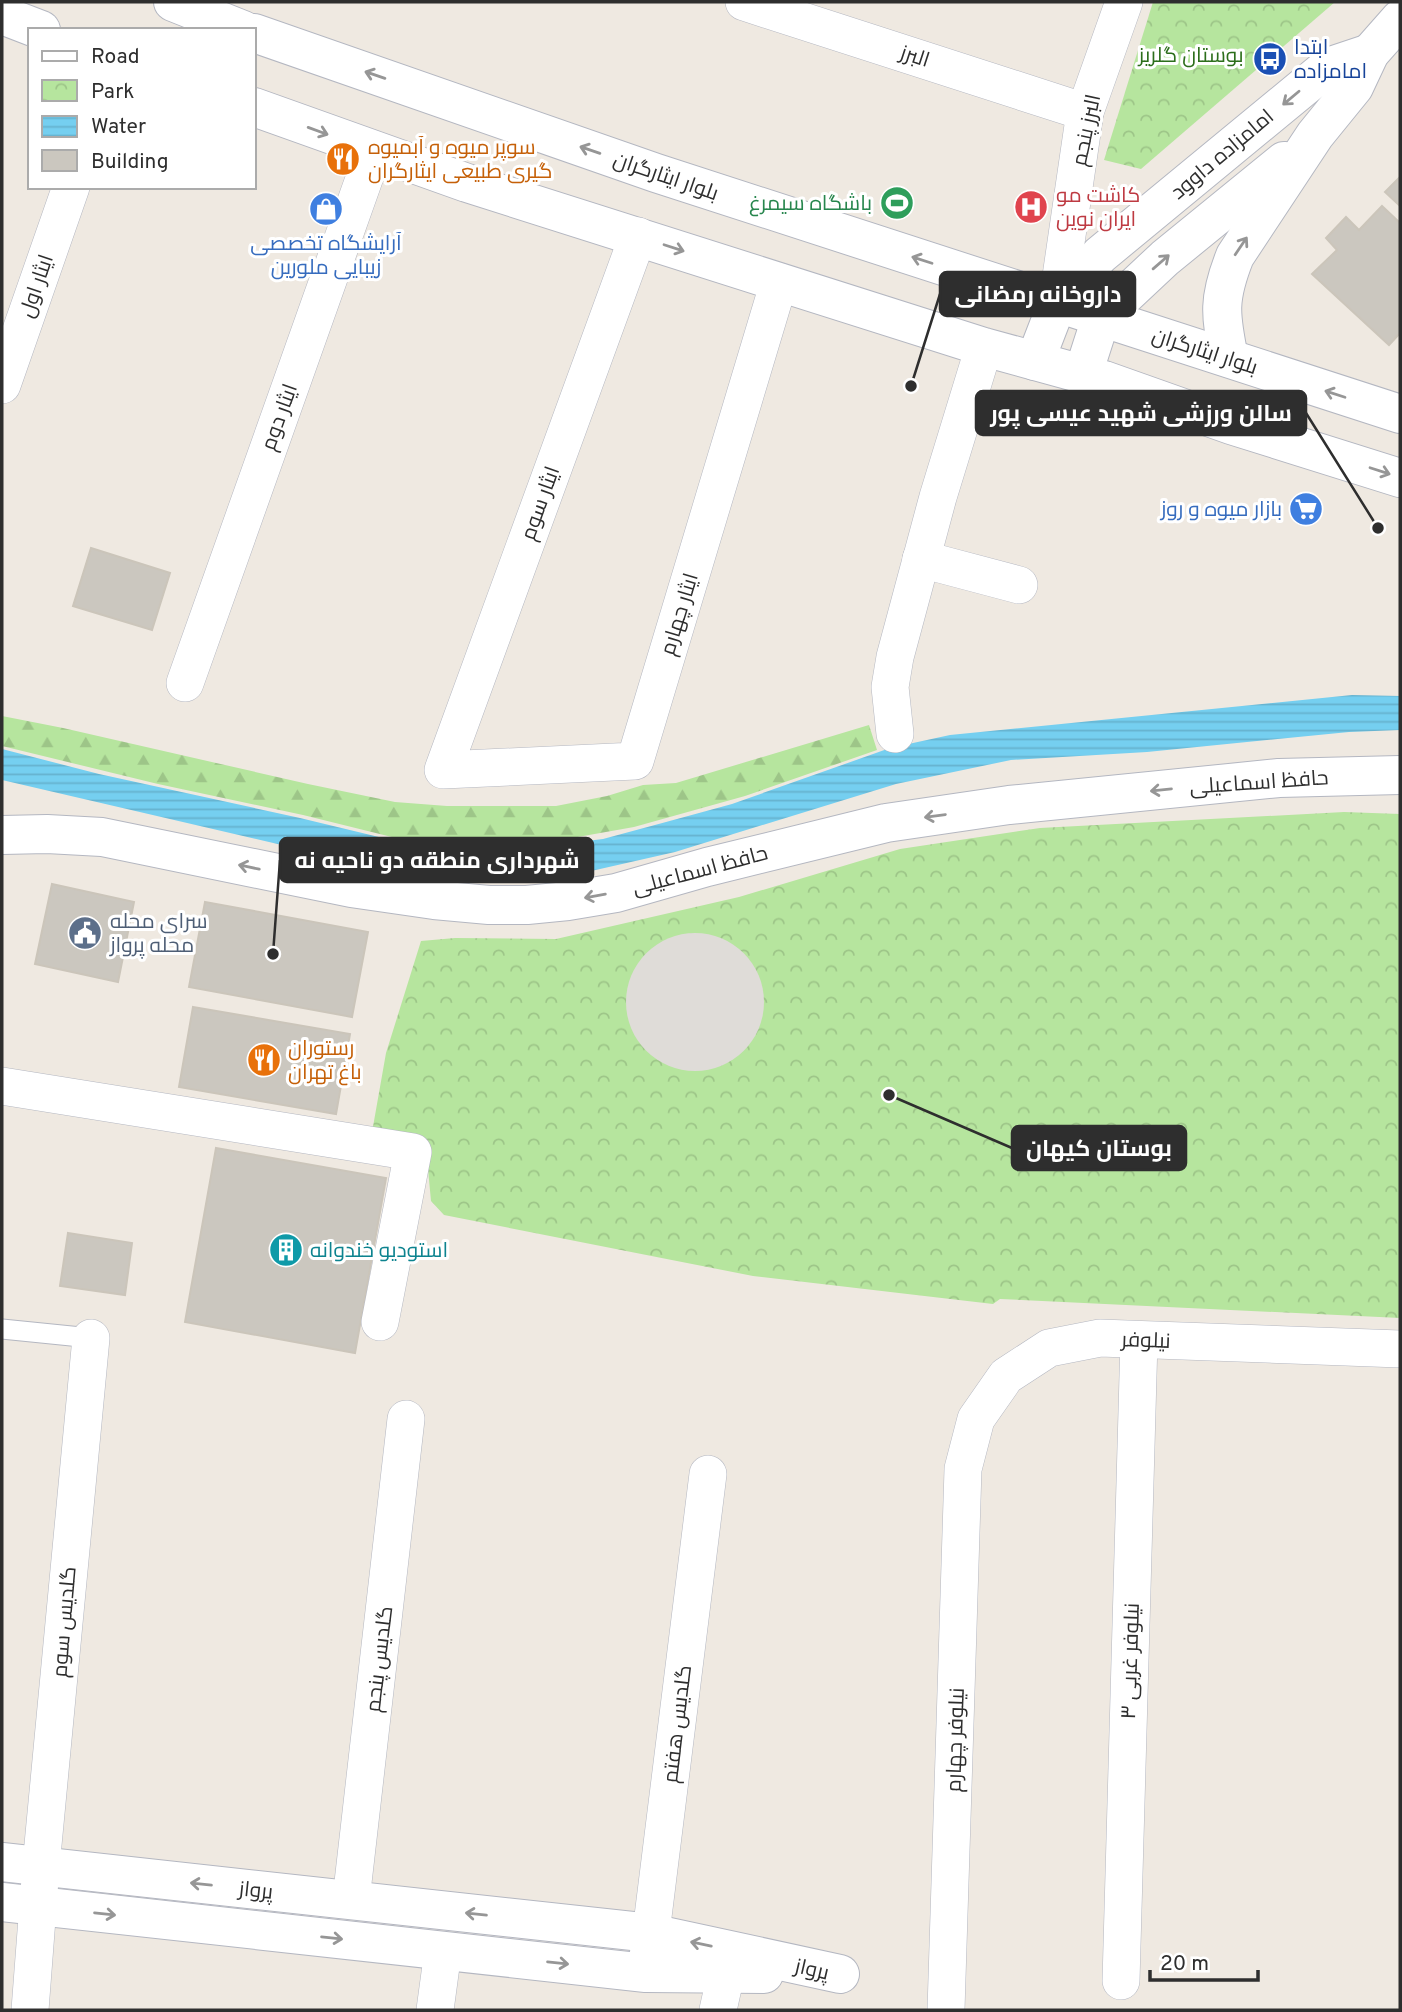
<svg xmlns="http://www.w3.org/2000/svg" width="1402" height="2012" viewBox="0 0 1402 2012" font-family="Overpass,Cairo,sans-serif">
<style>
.forest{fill:url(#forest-firs)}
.park{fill:url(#park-crowns)}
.plaza{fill:#dfdcd8}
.water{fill:url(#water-rules)}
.building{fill:#cbc7bf;stroke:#cbc5ba;stroke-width:2}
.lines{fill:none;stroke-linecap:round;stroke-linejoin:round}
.lane-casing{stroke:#b4b7c1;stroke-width:21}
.street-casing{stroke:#b4b7c1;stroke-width:38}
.secondary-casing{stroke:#b4b7c1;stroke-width:40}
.lane{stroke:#fff;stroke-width:19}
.street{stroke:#fff;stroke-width:37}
.secondary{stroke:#fff;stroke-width:38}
.oneway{stroke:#969696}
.labels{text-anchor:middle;stroke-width:6;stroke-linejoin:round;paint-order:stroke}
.transit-label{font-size:21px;fill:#164399;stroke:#fff;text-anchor:start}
.park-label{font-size:21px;fill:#2c6e1b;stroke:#fff}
.street-label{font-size:21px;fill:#2e2e2e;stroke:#fff}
.food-label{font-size:21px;fill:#c56008;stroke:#fff;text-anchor:start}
.health-label{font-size:21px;fill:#be3a42;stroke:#fff;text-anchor:start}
.leisure-label{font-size:21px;fill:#27864d;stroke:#fff;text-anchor:end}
.shop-label{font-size:21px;fill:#366cbe;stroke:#fff}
.service-label{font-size:21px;fill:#4e5e75;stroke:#fff;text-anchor:start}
.culture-label{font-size:21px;fill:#0d838f;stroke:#fff;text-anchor:start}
.leader{fill:none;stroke:#2e2e2e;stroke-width:2.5}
.callout-dot{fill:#2e2e2e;stroke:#fff;stroke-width:2.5}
.callout{fill:#2e2e2e;stroke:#2e2e2e;stroke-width:2.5}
.callout-label{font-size:23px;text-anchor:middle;font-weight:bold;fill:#fff}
</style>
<defs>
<pattern id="forest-firs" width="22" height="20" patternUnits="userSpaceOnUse" patternTransform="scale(1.75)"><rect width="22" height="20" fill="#b6e59e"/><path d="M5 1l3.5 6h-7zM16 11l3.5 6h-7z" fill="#9dc588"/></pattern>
<pattern id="park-crowns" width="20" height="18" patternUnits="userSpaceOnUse" patternTransform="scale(1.75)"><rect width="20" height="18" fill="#b6e59e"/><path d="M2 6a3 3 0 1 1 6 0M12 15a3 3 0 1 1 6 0" fill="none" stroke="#9dc588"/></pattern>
<pattern id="water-rules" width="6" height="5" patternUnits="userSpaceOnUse" patternTransform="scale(1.75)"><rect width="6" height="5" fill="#75cff0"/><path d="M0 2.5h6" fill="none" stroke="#66b2ce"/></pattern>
</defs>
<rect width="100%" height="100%" fill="#efe9e1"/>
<path class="forest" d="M 2,716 L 63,728 L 308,784 L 395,802 L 447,806 L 556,806 L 607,796 L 643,785 L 676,783 L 869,725 L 877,750 L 745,796 L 634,827 L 544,843 L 435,845 L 404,840 L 303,815 L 158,784 L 2,746 Z"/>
<g class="park">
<path d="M 1153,2 L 1335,2 L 1141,169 L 1104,160 Z"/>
<path d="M 1344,812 L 1400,814 L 1400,1318 L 1000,1299 L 993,1304 L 753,1276 L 444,1215 L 431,1201 L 426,1148 L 371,1138 L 386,1053 L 421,941 L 455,938 L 556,939 L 739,897 L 900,849 L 1040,828 Z"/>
</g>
<circle class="plaza" cx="695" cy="1002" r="69"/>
<path class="water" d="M 1352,695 L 1400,696 L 1400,730 L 1349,732 L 1147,752 L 1011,760 L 896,784 L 675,852 L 578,874 L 436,878 L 402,873 L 2,780 L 2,749 L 99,774 L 300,818 L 408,844 L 438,848 L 469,846 L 536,847 L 603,839 L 666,822 L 732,804 L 890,748 L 950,735 Z"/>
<g class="building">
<path d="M 1400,177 L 1400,206 L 1385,192 Z"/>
<path d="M 1382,206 L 1400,223 L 1400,333 L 1389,345 L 1312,274 L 1337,250 L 1326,238 L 1346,217 L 1359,230 Z"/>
<path d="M 91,548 L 170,573 L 152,630 L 73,606 Z"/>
<path d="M 52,884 L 134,902 L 118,982 L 35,964 Z"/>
<path d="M 205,902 L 368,932 L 352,1017 L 189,987 Z"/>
<path d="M 193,1007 L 350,1034 L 336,1114 L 179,1087 Z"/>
<path d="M 216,1148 L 386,1178 L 355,1353 L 185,1322 Z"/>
<path d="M 68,1233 L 132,1243 L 125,1295 L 60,1286 Z"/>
</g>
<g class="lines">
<g class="lane-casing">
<path id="lane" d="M 2,1329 L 91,1338"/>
</g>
<g class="street-casing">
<g id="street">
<path d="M 744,2 L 1085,112"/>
<path d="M 638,236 L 443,770 L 635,761 L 779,282"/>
<path d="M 1057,304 L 1085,112 L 1124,2"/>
<path d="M 2,385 L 71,187"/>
<path d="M 921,559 L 1019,585"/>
<path d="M 185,683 L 374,151"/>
<path d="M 895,734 L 890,687 L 895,657 L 938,497 L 984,347"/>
<path d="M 2,1086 L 413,1152 L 380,1322"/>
<path d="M 351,1900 L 406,1419"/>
<path d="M 646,1973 L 708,1474"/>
<path d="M 1121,1981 L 1139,1340"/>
<path d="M 30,2010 L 41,1866 L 91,1338"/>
<path d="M 435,2010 L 443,1951"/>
<path d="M 718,2010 L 726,1974"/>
<path d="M 946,2010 L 963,1469 L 976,1419 L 1006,1376 L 1049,1348 L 1100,1338 L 1400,1349"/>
</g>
</g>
<g class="secondary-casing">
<g id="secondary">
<path d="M 173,2 L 243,30"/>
<path d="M 2,15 L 41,30"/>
<path d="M 254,33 L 656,173 L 1400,414"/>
<path d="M 254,107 L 467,183 L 984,347 L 1104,380 L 1231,425 L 1400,478"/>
<path d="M 1229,358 C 1220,314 1218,299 1235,256 L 1315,135 L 1354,87 L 1370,53 L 1400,19"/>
<path d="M 1035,361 L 1057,304 L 1100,255 L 1328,67 L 1370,53"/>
<path d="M 1083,374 L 1101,318 L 1165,258 L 1284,161"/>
<path d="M 2,835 L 47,834 L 102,837 L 351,888 L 434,900 L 489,905 L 527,905 L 568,901 L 616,893 L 707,867 L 886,823 L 1009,805 L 1279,778 L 1400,775"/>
<path d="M 2,1862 L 651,1933 L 840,1974"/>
<path d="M 2,1902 L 646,1973 L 764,1974"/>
</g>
</g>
<use href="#lane" class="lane"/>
<use href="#street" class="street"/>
<use href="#secondary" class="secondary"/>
</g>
<defs><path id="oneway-shaft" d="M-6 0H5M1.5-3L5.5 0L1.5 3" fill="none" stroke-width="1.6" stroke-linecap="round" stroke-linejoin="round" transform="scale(1.75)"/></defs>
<g class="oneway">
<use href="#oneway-shaft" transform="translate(375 75) rotate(-161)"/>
<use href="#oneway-shaft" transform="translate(1291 98) rotate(140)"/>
<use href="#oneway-shaft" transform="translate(318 131) rotate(20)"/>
<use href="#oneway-shaft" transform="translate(590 150) rotate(-161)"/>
<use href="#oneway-shaft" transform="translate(1241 246) rotate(-56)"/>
<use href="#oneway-shaft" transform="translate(674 248) rotate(18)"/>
<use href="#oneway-shaft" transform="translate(922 260) rotate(-162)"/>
<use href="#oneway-shaft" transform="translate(1161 262) rotate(-41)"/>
<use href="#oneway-shaft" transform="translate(1335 394) rotate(-162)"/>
<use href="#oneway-shaft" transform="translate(1380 471) rotate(18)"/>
<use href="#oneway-shaft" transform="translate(1161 790) rotate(174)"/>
<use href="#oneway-shaft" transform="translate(935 816) rotate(172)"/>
<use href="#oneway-shaft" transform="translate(249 867) rotate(-168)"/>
<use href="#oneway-shaft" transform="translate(595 896) rotate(170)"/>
<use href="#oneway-shaft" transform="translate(201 1884) rotate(-174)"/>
<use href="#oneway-shaft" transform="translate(105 1914) rotate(6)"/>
<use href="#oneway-shaft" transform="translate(476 1914) rotate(-174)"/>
<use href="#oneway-shaft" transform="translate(332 1938) rotate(6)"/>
<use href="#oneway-shaft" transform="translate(701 1944) rotate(-168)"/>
<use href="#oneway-shaft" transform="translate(558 1963) rotate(6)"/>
</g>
<defs>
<g id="bus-disc" transform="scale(1.75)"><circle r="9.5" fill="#1a4fb4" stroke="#fff"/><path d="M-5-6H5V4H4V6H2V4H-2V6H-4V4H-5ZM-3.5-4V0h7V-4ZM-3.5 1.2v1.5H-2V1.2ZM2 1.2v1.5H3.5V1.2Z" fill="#fff"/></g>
<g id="restaurant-disc" transform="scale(1.75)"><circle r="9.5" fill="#e8710a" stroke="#fff"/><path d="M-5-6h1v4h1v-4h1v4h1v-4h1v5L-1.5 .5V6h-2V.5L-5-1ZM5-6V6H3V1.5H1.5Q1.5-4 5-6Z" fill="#fff"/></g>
<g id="stadium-disc" transform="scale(1.75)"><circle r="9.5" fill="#2e9e5b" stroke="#fff"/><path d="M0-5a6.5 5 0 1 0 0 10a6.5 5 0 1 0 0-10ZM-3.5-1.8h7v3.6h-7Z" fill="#fff"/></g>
<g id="hospital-disc" transform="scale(1.75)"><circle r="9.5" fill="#e0444e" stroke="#fff"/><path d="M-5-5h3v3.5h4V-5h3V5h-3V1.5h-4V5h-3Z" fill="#fff"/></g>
<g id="shop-disc" transform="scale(1.75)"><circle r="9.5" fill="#3f7fe0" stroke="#fff"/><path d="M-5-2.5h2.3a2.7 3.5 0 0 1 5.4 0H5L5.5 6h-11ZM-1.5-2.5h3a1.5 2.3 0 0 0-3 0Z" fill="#fff"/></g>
<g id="supermarket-disc" transform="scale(1.75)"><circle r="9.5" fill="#3f7fe0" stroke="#fff"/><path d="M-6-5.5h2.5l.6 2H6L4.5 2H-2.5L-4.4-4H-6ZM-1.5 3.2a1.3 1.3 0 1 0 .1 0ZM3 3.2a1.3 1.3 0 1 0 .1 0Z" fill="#fff"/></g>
<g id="civic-disc" transform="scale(1.75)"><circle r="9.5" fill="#5c6f8a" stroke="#fff"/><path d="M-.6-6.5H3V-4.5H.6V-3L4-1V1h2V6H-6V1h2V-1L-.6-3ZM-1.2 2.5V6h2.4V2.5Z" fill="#fff"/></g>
<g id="building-disc" transform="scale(1.75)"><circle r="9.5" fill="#0f9aa8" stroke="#fff"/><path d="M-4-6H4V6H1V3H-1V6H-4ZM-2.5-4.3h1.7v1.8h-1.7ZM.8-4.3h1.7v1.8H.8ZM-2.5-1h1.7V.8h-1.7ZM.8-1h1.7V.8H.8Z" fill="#fff"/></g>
</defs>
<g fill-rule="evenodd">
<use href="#bus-disc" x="1270" y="59"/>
<use href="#restaurant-disc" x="343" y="159"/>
<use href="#stadium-disc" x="897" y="203"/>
<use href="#hospital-disc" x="1031" y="207"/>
<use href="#shop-disc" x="326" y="209"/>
<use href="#supermarket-disc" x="1306" y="509"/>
<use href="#civic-disc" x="85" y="933"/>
<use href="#restaurant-disc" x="264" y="1060"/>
<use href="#building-disc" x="286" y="1250"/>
</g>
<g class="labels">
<g class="transit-label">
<text x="1294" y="54">ابتدا<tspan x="1294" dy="24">امامزاده</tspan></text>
</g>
<g class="park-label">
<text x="1191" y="62">بوستان گلریز</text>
</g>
<g class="street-label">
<text transform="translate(915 56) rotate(18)" y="7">البرز</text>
<text transform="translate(1086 130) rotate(-78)" y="7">البرز پنجم</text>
<text transform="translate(1222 154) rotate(-40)" y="7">امامزاده داوود</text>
<text transform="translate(666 176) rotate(19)" y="7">بلوار ایثارگران</text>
<text transform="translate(36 286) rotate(-71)" y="7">ایثار اول</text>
<text transform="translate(1205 351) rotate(18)" y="7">بلوار ایثارگران</text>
<text transform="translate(279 417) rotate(-70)" y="7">ایثار دوم</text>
<text transform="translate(540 503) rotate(-70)" y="7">ایثار سوم</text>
<text transform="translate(679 614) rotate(-73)" y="7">ایثار چهارم</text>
<text transform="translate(1259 782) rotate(-4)" y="7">حافظ اسماعیلی</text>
<text transform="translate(700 870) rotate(-15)" y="7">حافظ اسماعیلی</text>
<text transform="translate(1146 1340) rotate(2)" y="7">نیلوفر</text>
<text transform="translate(64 1622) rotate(-85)" y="7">گلدیس سوم</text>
<text transform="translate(379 1659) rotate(-83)" y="7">گلدیس پنجم</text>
<text transform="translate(1130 1661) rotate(-88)" y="7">نیلوفر غربی ۳</text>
<text transform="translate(677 1724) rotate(-83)" y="7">گلدیس هفتم</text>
<text transform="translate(955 1740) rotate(-88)" y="7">نیلوفر چهارم</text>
<text transform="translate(256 1890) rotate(6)" y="7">پرواز</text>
<text transform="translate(812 1969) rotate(13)" y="7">پرواز</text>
</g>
<g class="food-label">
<text x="368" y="154">سوپر میوه و آبمیوه<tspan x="368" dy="24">گیری طبیعی ایثارگران</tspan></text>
<text x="288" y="1055">رستوران<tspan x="288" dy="24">باغ تهران</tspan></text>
</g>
<g class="health-label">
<text x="1056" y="202">کاشت مو<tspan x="1056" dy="24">ایران نوین</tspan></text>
</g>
<g class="leisure-label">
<text x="872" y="210">باشگاه سیمرغ</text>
</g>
<g class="shop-label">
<text x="326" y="250">آرایشگاه تخصصی<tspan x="326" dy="24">زیبایی ملورین</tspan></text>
<text x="1282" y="516" text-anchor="end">بازار میوه و روز</text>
</g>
<g class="service-label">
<text x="110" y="928">سرای محله<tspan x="110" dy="24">محله پرواز</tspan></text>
</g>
<g class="culture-label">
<text x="310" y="1257">استودیو خندوانه</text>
</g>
</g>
<path class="leader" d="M911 386L940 294M1378 528L1306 413M273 954L280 860M889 1095L1012 1148"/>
<g class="callout-dot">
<circle cx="911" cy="386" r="7"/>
<circle cx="1378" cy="528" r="7"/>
<circle cx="273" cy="954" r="7"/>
<circle cx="889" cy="1095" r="7"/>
</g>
<g class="callout">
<rect x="940" y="272" width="195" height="44" rx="7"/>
<rect x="976" y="391" width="330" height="44" rx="7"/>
<rect x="280" y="838" width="313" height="44" rx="7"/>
<rect x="1012" y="1126" width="174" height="44" rx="7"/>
</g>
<g class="callout-label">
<text x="1038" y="302">داروخانه رمضانی</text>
<text x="1141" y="421">سالن ورزشی شهید عیسی پور</text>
<text x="437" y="868">شهرداری منطقه دو ناحیه نه</text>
<text x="1099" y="1156">بوستان کیهان</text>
</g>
<rect width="1402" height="2012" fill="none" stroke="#2e2e2e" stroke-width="7"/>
<rect x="28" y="28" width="228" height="161" fill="#ffffff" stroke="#ababab" stroke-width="2"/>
<rect x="42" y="51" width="35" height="10" fill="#ffffff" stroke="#ababab" stroke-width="2"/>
<text x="91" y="63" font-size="21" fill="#2e2e2e">Road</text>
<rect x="42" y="80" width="35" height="21" fill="url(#park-crowns)" stroke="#ababab" stroke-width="2"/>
<text x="91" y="98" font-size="21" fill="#2e2e2e">Park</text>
<rect x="42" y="116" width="35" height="21" fill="url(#water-rules)" stroke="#ababab" stroke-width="2"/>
<text x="91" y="133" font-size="21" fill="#2e2e2e">Water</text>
<rect x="42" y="150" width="35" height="21" fill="#cbc7bf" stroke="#ababab" stroke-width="2"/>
<text x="91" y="168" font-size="21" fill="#2e2e2e">Building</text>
<path d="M1150 1970v10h108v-10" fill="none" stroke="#2e2e2e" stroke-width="3.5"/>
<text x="1160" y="1970" font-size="21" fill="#2e2e2e" stroke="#ffffff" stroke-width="5" paint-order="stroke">20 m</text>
</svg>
